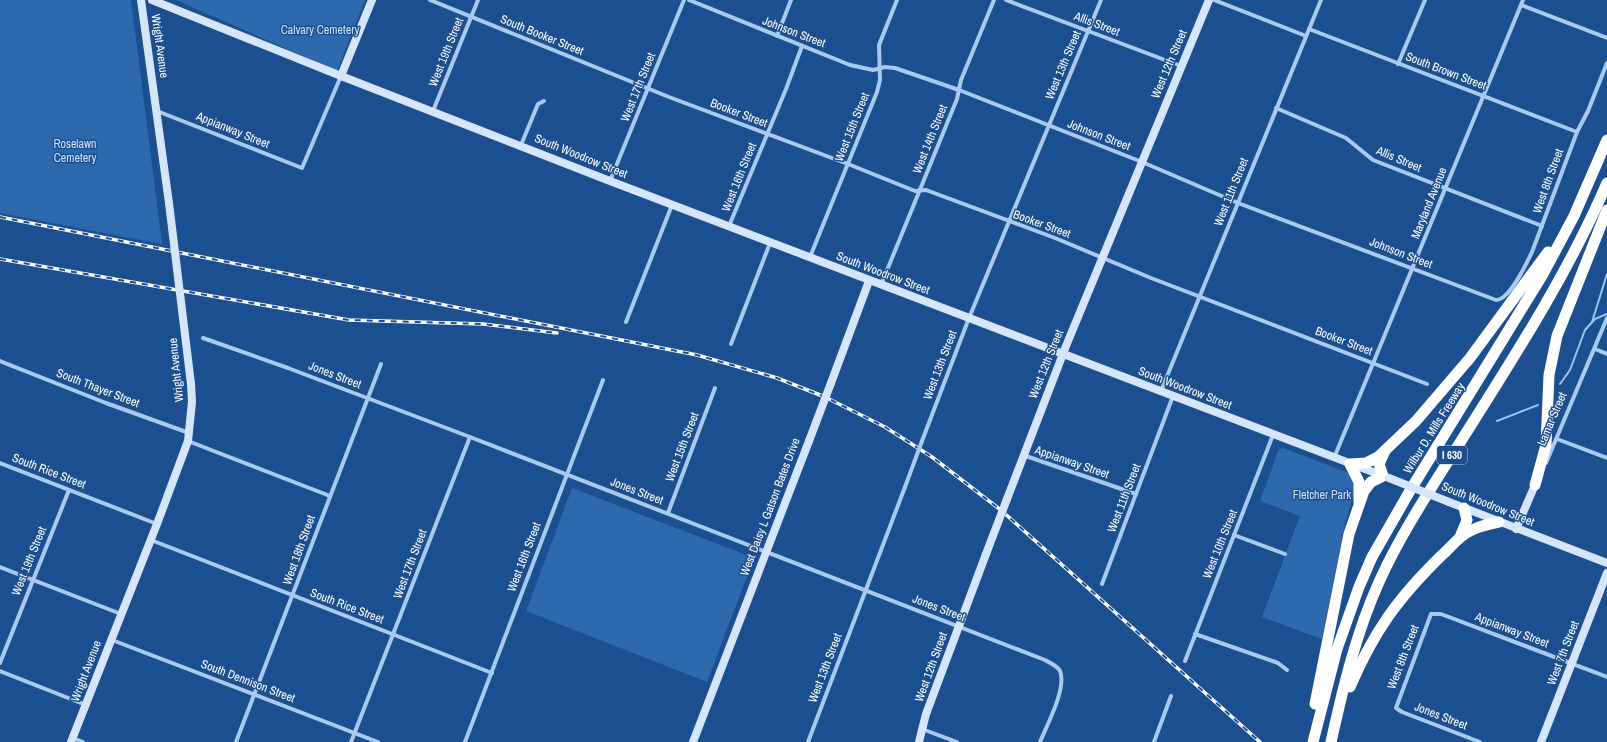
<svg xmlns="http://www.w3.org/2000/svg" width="1607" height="742" viewBox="0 0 1607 742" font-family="'Archivo Narrow',sans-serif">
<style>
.green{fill:#2e69ad}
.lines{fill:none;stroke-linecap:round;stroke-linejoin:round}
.stream{stroke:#9cc4f0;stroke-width:2}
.street{stroke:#a9c9ee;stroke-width:4}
.secondary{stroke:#d6e6fa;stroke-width:8}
.highway{stroke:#fff;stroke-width:11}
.rail-casing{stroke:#fff;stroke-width:3.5}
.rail{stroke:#1b4f8f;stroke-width:2;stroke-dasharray:6;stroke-linecap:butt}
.street-bridge{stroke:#a9c9ee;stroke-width:4}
.secondary-bridge{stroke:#d6e6fa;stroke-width:8}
.labels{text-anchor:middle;stroke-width:3;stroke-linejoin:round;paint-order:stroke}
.shield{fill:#1b4f8f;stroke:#bbcadd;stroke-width:1}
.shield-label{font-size:11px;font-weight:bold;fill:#fff}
.street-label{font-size:12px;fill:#fff;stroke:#1b4f8f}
.park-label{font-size:12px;fill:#cfe3fa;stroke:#1b4f8f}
</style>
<rect width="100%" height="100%" fill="#1b4f8f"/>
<g class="green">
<path d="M 0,0 L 131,0 L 162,244 L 0,213 Z"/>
<path d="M 176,0 L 365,0 L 337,71 Z"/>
<path d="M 1283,448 L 1349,473 L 1355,489 L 1345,524 L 1322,639 L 1262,617 L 1300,516 L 1260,501 L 1279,449 Z"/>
<path d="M 572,488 L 754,558 L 707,682 L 526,611 Z"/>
</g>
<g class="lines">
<g class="stream">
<path d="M 1592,322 L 1607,274"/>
<path d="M 1560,384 L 1570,370 L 1585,330 L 1595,319 L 1607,314"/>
<path d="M 1497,421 L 1538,405"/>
</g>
<g class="street">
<path d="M 430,0 L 669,97 L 848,164 L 915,191 L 926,190 L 1055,238 L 1151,278 L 1427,384"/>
<path d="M 689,0 L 850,65 L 873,70 L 885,67 L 895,68 L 959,90 L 1142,162 L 1238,203 L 1496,300 C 1510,300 1526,264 1532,252 L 1577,132 L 1588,111 L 1607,63"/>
<path d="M 1006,0 L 1181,66"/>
<path d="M 1214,0 L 1306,36"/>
<path d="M 1521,5 L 1607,38"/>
<path d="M 1309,29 L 1577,132"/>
<path d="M 777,36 L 791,0"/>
<path d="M 1398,64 L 1425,0"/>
<path d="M 1276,108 L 1346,138 L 1373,160 L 1542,226"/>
<path d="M 157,111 L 302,168 L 341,76"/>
<path d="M 433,111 L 478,0"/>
<path d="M 521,145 L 538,104 L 544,101"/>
<path d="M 610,181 L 684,0"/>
<path d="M 729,226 L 786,89 L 802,46"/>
<path d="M 810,257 L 877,92 L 880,80 L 879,45 L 897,0"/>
<path d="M 881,285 L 957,99 L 961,80 L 994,0"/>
<path d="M 626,322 L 672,205"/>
<path d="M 203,338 L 288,368 L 470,437 L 1045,660 C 1050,663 1058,666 1060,671 C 1067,688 1047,725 1040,742"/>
<path d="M 731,344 L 770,243"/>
<path d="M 1595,349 L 1607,354"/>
<path d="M 0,361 L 106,403 L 189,433"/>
<path d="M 1161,391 L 1321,0"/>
<path d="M 1557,439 L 1607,458"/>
<path d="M 188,441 L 330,496"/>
<path d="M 922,441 L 969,318 L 1101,0"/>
<path d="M 1023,455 L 1136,494"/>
<path d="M 1334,458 L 1523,0"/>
<path d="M 0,463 L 157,524"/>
<path d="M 1546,463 L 1607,318"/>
<path d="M 668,513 L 715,388"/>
<path d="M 1234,535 L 1285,554"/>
<path d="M 151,540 L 492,673"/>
<path d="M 0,567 L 121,614"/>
<path d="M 1102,584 L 1173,396"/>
<path d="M 1195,634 L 1278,663 L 1287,670"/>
<path d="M 112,640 L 378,742"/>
<path d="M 1185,661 L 1273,435"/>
<path d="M 0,663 L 69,490"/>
<path d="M 0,671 L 86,705"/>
<path d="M 922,729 L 957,742"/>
<path d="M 73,738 L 83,742"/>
<path d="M 236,742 L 381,364"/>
<path d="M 351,742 L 470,437"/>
<path d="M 465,742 L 603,380"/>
<path d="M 808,742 L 905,487"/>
<path d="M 1154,742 L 1171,696"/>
<path d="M 1480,742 L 1402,712 L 1396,708 L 1431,614 L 1441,614 L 1607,677"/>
</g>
<g class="secondary">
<path d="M 141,0 L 169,203"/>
<path d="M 152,0 L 341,76 L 610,181 L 1386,477"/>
<path d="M 341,76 L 372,0"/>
<path d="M 831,383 L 869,281"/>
<path d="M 1007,499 L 1066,346 L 1209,0"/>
<path d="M 1449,502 L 1607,563"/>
<path d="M 1516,529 L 1535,485"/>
<path d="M 71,742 L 157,524 L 188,441 L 192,402 L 191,384"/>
<path d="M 693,742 L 809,441"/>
<path d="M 919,742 L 926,714 L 986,554"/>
<path d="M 1541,742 L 1607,573"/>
</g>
<g class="highway">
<path d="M 1535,485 L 1546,445 L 1549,375 L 1557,336 L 1607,210"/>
<path d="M 1359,502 L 1359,482 L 1350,464 L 1366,463 L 1378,457 L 1416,421 L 1470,358 L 1548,252"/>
<path d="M 1460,537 L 1467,520 L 1464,508"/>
<path d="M 1350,687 C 1374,631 1398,598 1442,555 C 1451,547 1459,536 1470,531 C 1479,526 1489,524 1499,522"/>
<path d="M 1315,704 L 1349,534 L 1364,491 L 1371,482 L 1383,476 L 1379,464 L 1385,451"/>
<path d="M 1313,742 L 1337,649 L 1359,587 L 1372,557 L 1411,489 L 1543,274 L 1574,216 L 1607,140"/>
<path d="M 1331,742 C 1343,688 1356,633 1379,582 C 1401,533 1432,487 1461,441 C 1514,357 1568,274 1607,183"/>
</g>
<g class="rail-casing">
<g id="rail">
<path d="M 0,217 L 697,355 L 777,378 L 825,397 L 885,427 L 932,457 L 1002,511 L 1260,742"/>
<path d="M 0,259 L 349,320 L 483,324 L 557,333"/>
</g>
</g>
<use href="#rail" class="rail"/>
<path class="street-bridge" d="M 905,487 L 922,441"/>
<g class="secondary-bridge">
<path d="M 169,203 L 191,384"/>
<path d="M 809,441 L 831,383"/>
<path d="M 1389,478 L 1449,502"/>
<path d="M 986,554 L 1007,499"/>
</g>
</g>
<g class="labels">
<rect class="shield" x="1437" y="446" width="30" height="18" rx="3"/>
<g class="shield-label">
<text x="1452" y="459">I 630</text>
</g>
<g class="street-label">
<text transform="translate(1097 24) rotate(21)" y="4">Allis Street</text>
<text transform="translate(794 32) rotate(21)" y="4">Johnson Street</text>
<text transform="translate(542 35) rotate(22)" y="4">South Booker Street</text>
<text transform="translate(160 46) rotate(82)" y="4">Wright Avenue</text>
<text transform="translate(446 52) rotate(-68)" y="4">West 19th Street</text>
<text transform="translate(1169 64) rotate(-67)" y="4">West 12th Street</text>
<text transform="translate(1063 65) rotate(-67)" y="4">West 13th Street</text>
<text transform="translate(1446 71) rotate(21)" y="4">South Brown Street</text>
<text transform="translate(638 87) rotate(-68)" y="4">West 17th Street</text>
<text transform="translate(739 113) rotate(21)" y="4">Booker Street</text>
<text transform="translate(852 127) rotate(-68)" y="4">West 15th Street</text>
<text transform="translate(233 130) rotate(22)" y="4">Appianway Street</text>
<text transform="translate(1099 135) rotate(21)" y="4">Johnson Street</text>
<text transform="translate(930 139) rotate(-68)" y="4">West 14th Street</text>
<text transform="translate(581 156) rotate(22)" y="4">South Woodrow Street</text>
<text transform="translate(1399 159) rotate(23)" y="4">Allis Street</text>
<text transform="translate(739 177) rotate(-68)" y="4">West 16th Street</text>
<text transform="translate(1548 181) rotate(-70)" y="4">West 8th Street</text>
<text transform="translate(1231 192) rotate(-68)" y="4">West 11th Street</text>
<text transform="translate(1429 203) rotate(-68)" y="4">Maryland Avenue</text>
<text transform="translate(1042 224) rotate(20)" y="4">Booker Street</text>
<text transform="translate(1401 253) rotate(21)" y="4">Johnson Street</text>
<text transform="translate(883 273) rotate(21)" y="4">South Woodrow Street</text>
<text transform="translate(1344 341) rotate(21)" y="4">Booker Street</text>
<text transform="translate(1046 364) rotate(-68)" y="4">West 12th Street</text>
<text transform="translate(940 365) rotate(-69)" y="4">West 13th Street</text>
<text transform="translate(176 370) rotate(-96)" y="4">Wright Avenue</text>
<text transform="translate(335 375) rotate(21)" y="4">Jones Street</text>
<text transform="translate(98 388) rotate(21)" y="4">South Thayer Street</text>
<text transform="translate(1185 388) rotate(21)" y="4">South Woodrow Street</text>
<text transform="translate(1552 419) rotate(-67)" y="4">Lamar Street</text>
<text transform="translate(1434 428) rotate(-58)" y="4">Wilbur D. Mills Freeway</text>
<text transform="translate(682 447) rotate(-69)" y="4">West 15th Street</text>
<text transform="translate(1072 462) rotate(19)" y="4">Appianway Street</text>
<text transform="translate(49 471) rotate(21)" y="4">South Rice Street</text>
<text transform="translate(637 491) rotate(21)" y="4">Jones Street</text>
<text transform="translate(1124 498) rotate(-69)" y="4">West 11th Street</text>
<text transform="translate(1488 504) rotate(22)" y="4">South Woodrow Street</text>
<text transform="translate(770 507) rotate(-69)" y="4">West Daisy L Gatson Bates Drive</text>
<text transform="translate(1220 544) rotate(-68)" y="4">West 10th Street</text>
<text transform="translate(299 550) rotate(-70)" y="4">West 18th Street</text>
<text transform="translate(524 557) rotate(-69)" y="4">West 16th Street</text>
<text transform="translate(29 561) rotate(-68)" y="4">West 19th Street</text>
<text transform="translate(410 564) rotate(-69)" y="4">West 17th Street</text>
<text transform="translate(347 606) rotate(21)" y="4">South Rice Street</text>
<text transform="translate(939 608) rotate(21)" y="4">Jones Street</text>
<text transform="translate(1512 630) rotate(21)" y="4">Appianway Street</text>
<text transform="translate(1563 653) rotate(-69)" y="4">West 7th Street</text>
<text transform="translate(1403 657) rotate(-69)" y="4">West 8th Street</text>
<text transform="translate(931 667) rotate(-70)" y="4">West 12th Street</text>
<text transform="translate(825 668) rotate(-69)" y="4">West 13th Street</text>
<text transform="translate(86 671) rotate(-69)" y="4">Wright Avenue</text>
<text transform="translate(248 681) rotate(21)" y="4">South Dennison Street</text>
<text transform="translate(1441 716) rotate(21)" y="4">Jones Street</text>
</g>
<g class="park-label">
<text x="320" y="34">Calvary Cemetery</text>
<text x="75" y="148">Roselawn<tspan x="75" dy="14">Cemetery</tspan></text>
<text x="1322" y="499">Fletcher Park</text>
</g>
</g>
</svg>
